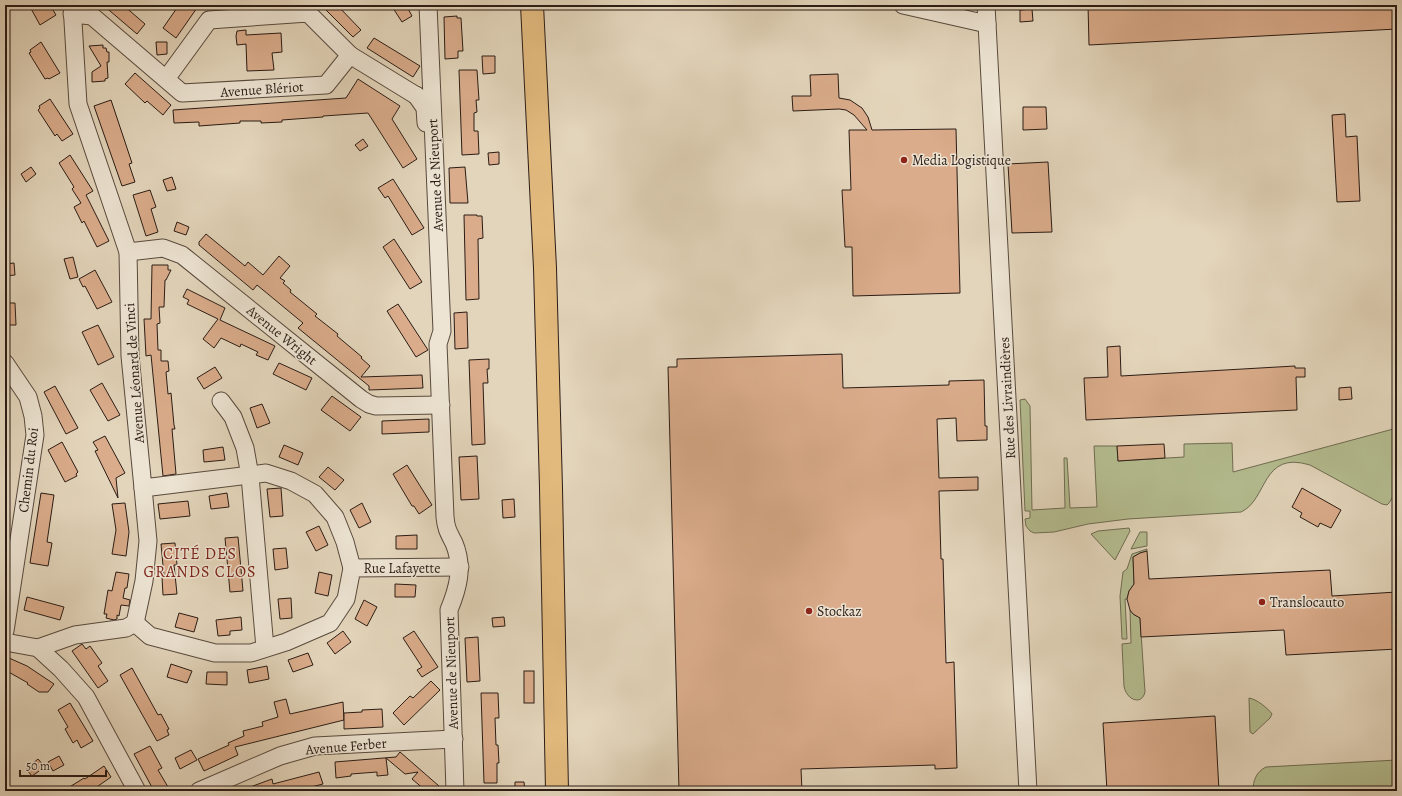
<svg xmlns="http://www.w3.org/2000/svg" width="1402" height="796" viewBox="0 0 1402 796" font-family="Alegreya,serif">
<style>
.green{fill:#b4bd90;stroke:#6f6c52}
.building{fill:#daac8b;stroke:#2a1c15}
.lines{fill:none;stroke-linecap:round;stroke-linejoin:round}
.minor-casing{stroke:#584a3e;stroke-width:19}
.major-casing{stroke:#2a1c15;stroke-width:24}
.minor{stroke:#ede4d3;stroke-width:17}
.major{stroke:#e2ba7e;stroke-width:22}
.poi-dot{fill:#8f2418;stroke:#ede4d3;stroke-width:1.5}
.labels{text-anchor:middle;stroke-width:3;stroke-linejoin:round;paint-order:stroke}
.street-label{font-size:14px;fill:#2a1c15;stroke:#ede4d3}
.poi-label{font-size:14px;fill:#2a1c15;stroke:#ede4d3;text-anchor:start}
.quarter-label{font-size:16px;letter-spacing:1px;fill:#7a1f14;stroke:#ede4d3}
</style>
<rect width="100%" height="100%" fill="#e3d5bb"/>
<filter id="stains"><feTurbulence type="fractalNoise" baseFrequency=".005" numOctaves="4"/><feColorMatrix values="0 0 0 0 .2 0 0 0 0 .09 0 0 0 0 .02 0 0 0 .5 -.17"/></filter>
<radialGradient id="worn" r=".72"><stop offset=".6" stop-color="#630" stop-opacity="0"/><stop offset="1" stop-color="#630" stop-opacity=".3"/></radialGradient>
<g class="green">
<path d="M 1025,399 L 1030,406 L 1032,510 L 1065,508 L 1064,458 L 1067,458 L 1070,508 L 1097,507 L 1094,446 L 1117,446 L 1118,461 L 1184,457 L 1184,444 L 1232,443 L 1233,472 L 1397,428 L 1397,490 L 1389,503 L 1387,505 L 1382,504 L 1310,465 C 1261,450 1268,500 1241,512 L 1128,519 L 1088,524 L 1054,532 L 1034,533 L 1030,531 L 1026,526 L 1025,519 L 1030,518 L 1030,511 L 1025,511 L 1020,400 Z"/>
<path d="M 1129,528 L 1130,531 L 1115,560 L 1091,534 L 1098,531 Z"/>
<path d="M 1140,532 L 1147,532 L 1147,546 L 1131,549 Z"/>
<path d="M 1147,549 L 1147,551 L 1140,553 L 1133,557 L 1134,584 L 1129,591 L 1127,599 L 1125,599 L 1127,639 L 1122,639 L 1120,596 L 1123,572 L 1127,569 L 1132,554 Z"/>
<path d="M 1130,610 L 1133,614 L 1140,618 L 1145,692 C 1142,706 1126,700 1124,686 L 1122,644 L 1131,643 Z"/>
<path d="M 1249,698 C 1256,699 1268,708 1272,714 L 1270,718 L 1253,734 L 1250,732 Z"/>
<path d="M 1397,760 L 1397,791 L 1253,791 C 1253,781 1256,772 1266,767 Z"/>
</g>
<g class="building">
<path d="M 29,5 L 50,5 L 56,15 L 40,25 Z"/>
<path d="M 103,5 L 123,5 L 145,24 L 137,34 Z"/>
<path d="M 179,5 L 199,5 L 176,38 L 163,28 Z"/>
<path d="M 321,5 L 337,5 L 361,30 L 353,37 Z"/>
<path d="M 391,5 L 406,5 L 412,16 L 402,22 Z"/>
<path d="M 1088,5 L 1397,5 L 1397,29 L 1089,45 Z"/>
<path d="M 1032,9 L 1033,21 L 1020,22 L 1020,10 Z"/>
<path d="M 457,16 L 457,18 L 461,18 L 463,51 L 458,51 L 458,58 L 445,59 L 444,17 Z"/>
<path d="M 246,30 L 246,35 L 281,33 L 282,52 L 272,53 L 274,70 L 247,71 L 246,44 L 237,45 L 236,36 L 237,31 Z"/>
<path d="M 374,38 L 420,66 L 413,77 L 367,48 Z"/>
<path d="M 41,42 L 60,73 L 49,79 L 48,78 L 45,79 L 29,53 L 31,52 L 30,50 Z"/>
<path d="M 156,42 L 167,42 L 167,54 L 157,55 Z"/>
<path d="M 103,45 L 103,48 L 106,48 L 107,52 L 109,52 L 109,62 L 107,62 L 108,78 L 105,79 L 105,81 L 92,82 L 92,72 L 101,66 L 89,46 Z"/>
<path d="M 482,56 L 495,56 L 495,73 L 483,74 Z"/>
<path d="M 459,70 L 477,70 L 479,100 L 476,100 L 477,112 L 474,113 L 474,131 L 478,131 L 479,154 L 462,155 Z"/>
<path d="M 135,73 L 171,105 L 163,115 L 147,101 L 145,103 L 125,84 Z"/>
<path d="M 838,74 L 839,98 L 850,100 L 862,108 L 868,117 L 872,130 L 956,129 L 960,293 L 853,296 L 852,247 L 845,247 L 842,190 L 851,190 L 849,130 L 867,130 L 854,115 L 846,110 L 839,109 L 793,111 L 792,96 L 811,96 L 810,75 Z"/>
<path d="M 358,79 L 400,106 L 392,119 L 417,159 L 403,168 L 368,113 L 323,116 L 323,117 L 282,120 L 282,122 L 261,123 L 261,121 L 240,121 L 240,123 L 199,126 L 199,122 L 174,123 L 173,110 L 346,98 Z"/>
<path d="M 50,99 L 73,134 L 62,141 L 57,134 L 55,136 L 38,110 L 40,108 L 39,106 Z"/>
<path d="M 111,100 L 132,163 L 129,164 L 135,182 L 122,186 L 94,106 Z"/>
<path d="M 1023,107 L 1046,107 L 1047,129 L 1023,130 Z"/>
<path d="M 1345,114 L 1346,137 L 1357,136 L 1360,201 L 1337,202 L 1332,115 Z"/>
<path d="M 363,139 L 368,146 L 360,151 L 355,145 Z"/>
<path d="M 499,152 L 499,164 L 489,165 L 488,153 Z"/>
<path d="M 70,155 L 93,191 L 86,195 L 109,241 L 97,247 L 84,221 L 82,223 L 74,207 L 81,203 L 72,189 L 74,187 L 59,163 Z"/>
<path d="M 1048,162 L 1052,232 L 1012,233 L 1008,164 Z"/>
<path d="M 31,167 L 36,174 L 26,182 L 21,174 Z"/>
<path d="M 465,167 L 468,203 L 450,203 L 449,168 Z"/>
<path d="M 172,177 L 176,189 L 167,191 L 163,180 Z"/>
<path d="M 393,179 L 424,228 L 412,235 L 388,196 L 385,198 L 378,188 Z"/>
<path d="M 150,190 L 156,207 L 151,209 L 158,232 L 146,236 L 133,195 Z"/>
<path d="M 464,215 L 477,215 L 477,216 L 482,216 L 483,238 L 478,239 L 479,299 L 466,300 Z"/>
<path d="M 177,222 L 189,227 L 186,235 L 174,231 Z"/>
<path d="M 206,234 L 245,266 L 248,262 L 263,275 L 279,256 L 290,266 L 280,278 L 285,281 L 283,283 L 291,290 L 290,292 L 317,314 L 315,316 L 338,334 L 337,336 L 362,357 L 361,358 L 370,366 L 361,377 L 422,375 L 423,388 L 369,390 L 369,386 L 298,328 L 303,323 L 257,285 L 253,290 L 199,245 L 199,242 Z"/>
<path d="M 394,239 L 422,282 L 410,289 L 383,247 Z"/>
<path d="M 73,257 L 78,277 L 70,279 L 64,259 Z"/>
<path d="M 14,263 L 15,275 L 5,276 L 5,264 Z"/>
<path d="M 152,265 L 168,265 L 168,270 L 171,270 L 166,280 L 165,280 L 164,307 L 159,307 L 160,323 L 157,324 L 158,350 L 161,350 L 161,361 L 168,361 L 169,371 L 166,372 L 168,394 L 171,393 L 174,425 L 175,429 L 172,429 L 176,474 L 163,476 L 151,355 L 146,356 L 144,319 L 151,319 Z"/>
<path d="M 95,270 L 112,302 L 97,309 L 85,286 L 83,287 L 79,279 Z"/>
<path d="M 187,289 L 225,308 L 220,320 L 275,346 L 268,360 L 256,355 L 258,352 L 241,344 L 240,347 L 221,338 L 214,348 L 203,339 L 218,319 L 187,304 L 189,300 L 183,297 Z"/>
<path d="M 5,303 L 15,303 L 16,325 L 5,325 Z"/>
<path d="M 398,304 L 428,350 L 416,357 L 387,311 Z"/>
<path d="M 467,312 L 468,348 L 455,349 L 454,313 Z"/>
<path d="M 98,325 L 114,357 L 98,365 L 82,332 Z"/>
<path d="M 1120,346 L 1121,376 L 1295,366 L 1295,368 L 1305,368 L 1305,377 L 1296,377 L 1297,410 L 1086,420 L 1084,378 L 1108,377 L 1107,347 Z"/>
<path d="M 842,354 L 843,388 L 949,385 L 949,381 L 984,380 L 985,426 L 987,426 L 987,440 L 957,441 L 956,418 L 937,419 L 939,478 L 978,477 L 978,490 L 939,491 L 941,559 L 943,559 L 946,663 L 954,662 L 957,768 L 935,769 L 935,765 L 801,769 L 802,791 L 679,791 L 668,367 L 677,367 L 677,359 Z"/>
<path d="M 489,359 L 489,369 L 487,369 L 488,383 L 483,383 L 485,444 L 472,445 L 469,360 Z"/>
<path d="M 279,363 L 312,378 L 306,390 L 273,374 Z"/>
<path d="M 215,367 L 222,378 L 204,389 L 197,378 Z"/>
<path d="M 102,383 L 120,415 L 108,421 L 90,390 Z"/>
<path d="M 55,386 L 78,428 L 66,434 L 44,392 Z"/>
<path d="M 1351,387 L 1352,399 L 1339,400 L 1339,388 Z"/>
<path d="M 332,396 L 361,417 L 350,431 L 321,410 Z"/>
<path d="M 262,404 L 270,423 L 257,428 L 250,408 Z"/>
<path d="M 429,419 L 429,432 L 382,434 L 382,421 Z"/>
<path d="M 105,436 L 125,473 L 116,478 L 118,498 L 95,451 L 98,450 L 93,442 Z"/>
<path d="M 62,442 L 78,472 L 76,474 L 77,476 L 65,482 L 48,450 Z"/>
<path d="M 1164,444 L 1165,458 L 1118,461 L 1117,446 Z"/>
<path d="M 284,445 L 303,453 L 298,465 L 279,457 Z"/>
<path d="M 223,447 L 225,460 L 204,462 L 203,450 Z"/>
<path d="M 477,456 L 479,499 L 461,500 L 459,457 Z"/>
<path d="M 407,465 L 432,505 L 419,514 L 414,506 L 412,506 L 393,474 Z"/>
<path d="M 328,467 L 344,480 L 335,490 L 319,477 Z"/>
<path d="M 281,488 L 283,516 L 270,517 L 267,489 Z"/>
<path d="M 1302,488 L 1341,510 L 1331,528 L 1320,523 L 1318,527 L 1300,517 L 1302,513 L 1292,507 Z"/>
<path d="M 41,493 L 54,495 L 47,542 L 52,543 L 48,566 L 30,563 Z"/>
<path d="M 227,493 L 229,507 L 211,509 L 209,496 Z"/>
<path d="M 514,499 L 515,517 L 503,518 L 502,500 Z"/>
<path d="M 188,501 L 190,516 L 160,519 L 158,504 Z"/>
<path d="M 125,503 L 129,532 L 126,556 L 112,554 L 116,530 L 112,504 Z"/>
<path d="M 362,503 L 371,522 L 359,528 L 350,510 Z"/>
<path d="M 319,526 L 328,545 L 316,551 L 306,532 Z"/>
<path d="M 417,535 L 417,549 L 396,549 L 396,536 Z"/>
<path d="M 238,537 L 243,591 L 230,592 L 225,538 Z"/>
<path d="M 175,543 L 177,565 L 174,565 L 177,594 L 163,595 L 162,577 L 164,576 L 161,544 Z"/>
<path d="M 286,548 L 288,568 L 275,570 L 273,549 Z"/>
<path d="M 1147,551 L 1149,579 L 1330,570 L 1332,596 L 1397,592 L 1397,649 L 1286,655 L 1284,630 L 1141,637 L 1140,618 L 1133,614 L 1130,610 L 1127,599 L 1129,591 L 1134,584 L 1133,557 L 1140,553 Z"/>
<path d="M 116,572 L 129,574 L 127,588 L 125,588 L 123,598 L 130,600 L 129,606 L 121,605 L 119,616 L 117,615 L 117,619 L 114,620 L 106,618 L 107,614 L 104,614 L 108,590 L 112,591 Z"/>
<path d="M 319,572 L 332,575 L 328,596 L 315,593 Z"/>
<path d="M 395,584 L 416,585 L 415,597 L 395,597 Z"/>
<path d="M 27,597 L 64,607 L 60,620 L 24,610 Z"/>
<path d="M 291,598 L 292,618 L 280,619 L 278,599 Z"/>
<path d="M 364,600 L 377,607 L 367,626 L 355,619 Z"/>
<path d="M 179,613 L 198,618 L 194,632 L 175,627 Z"/>
<path d="M 241,617 L 242,630 L 230,631 L 230,635 L 218,636 L 216,620 Z"/>
<path d="M 504,617 L 505,626 L 493,627 L 492,618 Z"/>
<path d="M 343,631 L 351,642 L 335,654 L 327,643 Z"/>
<path d="M 414,631 L 438,667 L 422,677 L 417,670 L 422,667 L 403,638 Z"/>
<path d="M 478,637 L 480,681 L 467,682 L 465,638 Z"/>
<path d="M 82,644 L 86,649 L 90,646 L 102,663 L 98,666 L 108,681 L 98,688 L 72,651 Z"/>
<path d="M 308,653 L 313,665 L 293,672 L 288,660 Z"/>
<path d="M 9,658 L 27,666 L 54,684 L 48,692 L 39,692 L 27,684 L 28,683 L 5,670 Z"/>
<path d="M 171,664 L 192,671 L 187,683 L 167,677 Z"/>
<path d="M 267,666 L 269,679 L 249,683 L 247,670 Z"/>
<path d="M 132,668 L 158,715 L 161,714 L 169,729 L 167,730 L 169,735 L 157,741 L 120,675 Z"/>
<rect x="524" y="671" width="10" height="32"/>
<path d="M 207,672 L 227,672 L 227,685 L 206,684 Z"/>
<path d="M 431,681 L 440,690 L 404,725 L 393,713 L 410,696 L 413,698 Z"/>
<path d="M 481,693 L 498,693 L 499,718 L 495,718 L 496,745 L 498,745 L 499,763 L 497,763 L 497,783 L 484,783 Z"/>
<path d="M 286,699 L 290,714 L 343,702 L 344,720 L 235,747 L 238,755 L 204,771 L 198,759 L 229,745 L 228,743 L 244,736 L 243,731 L 263,726 L 262,722 L 278,717 L 274,702 Z"/>
<path d="M 70,703 L 93,741 L 81,748 L 77,740 L 73,743 L 65,729 L 68,727 L 58,710 Z"/>
<path d="M 382,709 L 383,727 L 344,729 L 344,713 L 362,712 L 362,710 Z"/>
<path d="M 1215,716 L 1219,791 L 1107,791 L 1103,723 Z"/>
<path d="M 150,746 L 162,768 L 158,770 L 168,787 L 161,791 L 154,791 L 134,754 Z"/>
<path d="M 191,750 L 197,760 L 180,769 L 175,758 Z"/>
<path d="M 400,752 L 439,786 L 435,791 L 426,791 L 412,779 L 418,772 L 405,774 L 386,758 L 388,775 L 377,776 L 377,772 L 351,774 L 351,776 L 336,778 L 335,762 L 396,757 Z"/>
<path d="M 59,756 L 64,765 L 53,771 L 48,762 Z"/>
<path d="M 38,759 L 45,767 L 32,776 L 26,769 Z"/>
<path d="M 104,766 L 111,777 L 91,791 L 63,791 L 84,778 L 85,779 Z"/>
<path d="M 319,772 L 323,784 L 296,791 L 242,791 L 242,790 L 272,779 L 273,784 Z"/>
<path d="M 515,782 L 524,782 L 525,791 L 515,791 Z"/>
</g>
<g class="lines">
<g class="minor-casing">
<g id="minor">
<path d="M 72,5 L 78,104 L 128,252 L 130,356 L 143,488 L 266,473 L 291,481 L 315,494 L 335,517 L 345,542 L 352,568"/>
<path d="M 428,5 L 442,331 L 438,344 L 445,517 C 446,529 449,533 454,543 C 464,567 458,588 449,610 L 455,791"/>
<path d="M 903,5 L 987,24"/>
<path d="M 986,5 L 1028,791"/>
<path d="M 72,14 L 92,16 L 182,93 L 326,85 L 350,55 L 308,13 L 209,20 L 166,79"/>
<path d="M 350,55 L 425,101"/>
<path d="M 416,95 L 425,108 L 426,123"/>
<path d="M 128,252 L 163,248 L 182,255 L 361,399 L 369,404 L 376,406 L 441,405"/>
<path d="M 5,363 L 28,397 L 33,416 L 35,435 L 5,631"/>
<path d="M 221,401 L 233,417 L 245,448 L 250,476 L 265,648"/>
<path d="M 135,623 L 150,636 L 215,653 L 251,653 L 286,642 L 330,623 L 346,599 L 352,568 L 460,567"/>
<path d="M 135,623 L 144,581 L 148,541 L 143,488"/>
<path d="M 5,642 L 38,648 L 61,669 L 86,697 L 137,791"/>
<path d="M 38,648 L 75,635 L 126,628 L 135,623"/>
<path d="M 199,791 L 280,756 L 315,746 L 454,739"/>
</g>
</g>
<g class="major-casing">
<path id="major" d="M 532,5 L 545,268 L 551,488 L 557,791"/>
</g>
<use href="#minor" class="minor"/>
<use href="#major" class="major"/>
</g>
<g class="poi-dot">
<circle cx="904" cy="160" r="4"/>
<circle cx="1262" cy="602" r="4"/>
<circle cx="809" cy="611" r="4"/>
</g>
<g class="labels">
<g class="street-label">
<text transform="translate(262 89) rotate(-4)" y="5">Avenue Blériot</text>
<text transform="translate(435 175) rotate(-93)" y="5">Avenue de Nieuport</text>
<text transform="translate(282 335) rotate(39)" y="5">Avenue Wright</text>
<text transform="translate(134 373) rotate(-94)" y="5">Avenue Léonard de Vinci</text>
<text transform="translate(1007 398) rotate(-93)" y="5">Rue des Livraindières</text>
<text transform="translate(28 470) rotate(-83)" y="5">Chemin du Roi</text>
<text x="402" y="573">Rue Lafayette</text>
<text transform="translate(451 673) rotate(-92)" y="5">Avenue de Nieuport</text>
<text transform="translate(346 746) rotate(-5)" y="5">Avenue Ferber</text>
</g>
<g class="poi-label">
<text x="912" y="165">Media Logistique</text>
<text x="1270" y="607">Translocauto</text>
<text x="817" y="616">Stockaz</text>
</g>
<g class="quarter-label">
<text x="200" y="559">CITÉ DES<tspan x="200" dy="18">GRANDS CLOS</tspan></text>
</g>
</g>
<rect width="1402" height="796" fill="none" stroke="#e3d5bb" stroke-width="20"/>
<rect x="6" y="6" width="1390" height="784" fill="none" stroke="#2a1c15" stroke-width="2"/>
<rect x="10" y="10" width="1382" height="776" fill="none" stroke="#2a1c15"/>
<path d="M20 770v6h86v-6" fill="none" stroke="#2a1c15" stroke-width="2"/>
<text x="26" y="770" font-size="12" fill="#2a1c15" stroke="#ede4d3" stroke-width="3" paint-order="stroke">50 m</text>
<rect width="100%" height="100%" filter="url(#stains)"/>
<rect width="100%" height="100%" fill="url(#worn)"/>
</svg>
